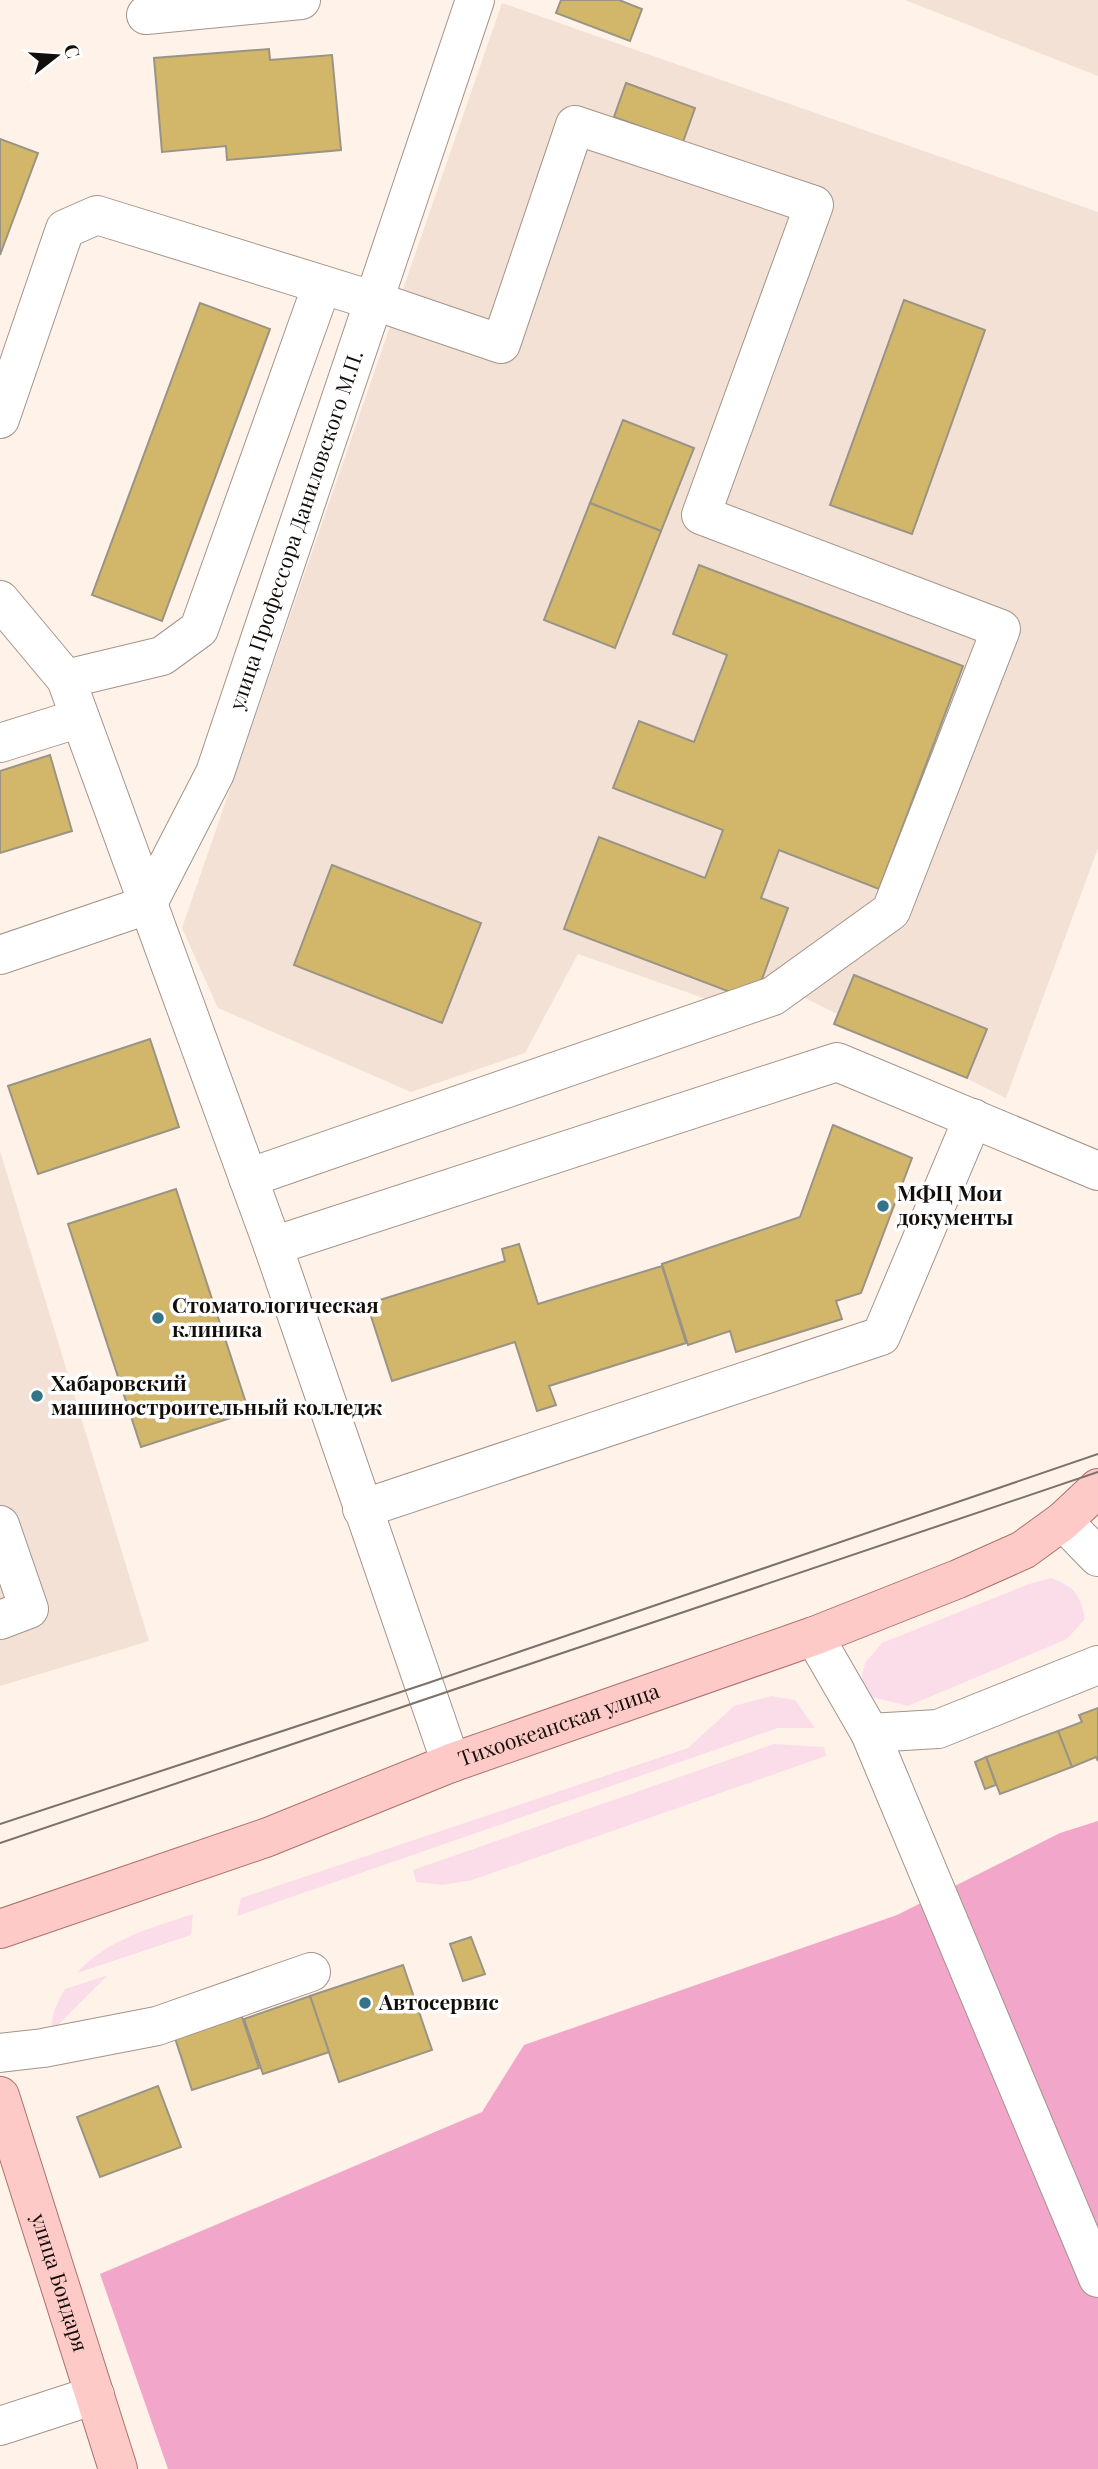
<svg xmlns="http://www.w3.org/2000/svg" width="1098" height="2469" viewBox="0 0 1098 2469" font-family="'Playfair Display',serif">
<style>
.built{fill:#f3e1d5}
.green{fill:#fbddea}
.forest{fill:#f2a6c9}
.building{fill:#d2b76b;stroke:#9a9485;stroke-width:2}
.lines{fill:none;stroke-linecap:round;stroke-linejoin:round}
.minor-casing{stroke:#a39489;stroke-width:40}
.major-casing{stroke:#ab716d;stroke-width:40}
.minor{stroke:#fff;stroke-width:38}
.major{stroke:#fecac7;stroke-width:38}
.tram{stroke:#7b726c;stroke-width:2}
.poi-dot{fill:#357389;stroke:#fff;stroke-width:2.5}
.labels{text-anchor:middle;stroke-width:7;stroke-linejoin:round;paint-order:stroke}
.street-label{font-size:21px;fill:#130e0a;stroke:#fff}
.poi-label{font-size:21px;font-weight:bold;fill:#130e0a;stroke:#fff;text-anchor:start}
</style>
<rect width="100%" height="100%" fill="#fff2e9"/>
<g class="built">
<path d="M 905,0 L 1098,0 L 1098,76 Z"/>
<path d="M 502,3 L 1098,212 L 1098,848 L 1006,1098 L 805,998 L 752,1015 L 578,954 L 525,1053 L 411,1092 L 218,1008 L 182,928 Z"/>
<path d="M 0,1151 L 149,1641 L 0,1686 Z"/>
</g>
<g class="green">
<path d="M 1051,1578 C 1075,1587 1080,1594 1085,1619 L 1067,1639 L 908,1706 L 872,1697 L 861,1680 L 865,1663 L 882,1643 L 1029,1584 Z"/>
<path d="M 771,1696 L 795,1700 L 815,1728 L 778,1728 L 237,1916 L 241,1898 L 688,1748 L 734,1706 Z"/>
<path d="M 774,1744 L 824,1747 L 826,1756 L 472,1880 L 443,1885 L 416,1882 L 413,1870 Z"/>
<path d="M 193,1914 L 191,1935 L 77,1973 C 107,1939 152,1928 193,1914 Z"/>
<path d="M 108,1975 L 52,2031 C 50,2015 58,2002 65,1989 Z"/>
</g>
<path class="forest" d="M 1098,1821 L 1098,2469 L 168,2469 L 100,2274 L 482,2112 L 524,2045 L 897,1915 L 1060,1833 Z"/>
<g class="building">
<path d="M 561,0 L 619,0 L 642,9 L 630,41 L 556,13 Z"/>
<path d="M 269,49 L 270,60 L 332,55 L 341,150 L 227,160 L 226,146 L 162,152 L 154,58 Z"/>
<path d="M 626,83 L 695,108 L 683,142 L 614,117 Z"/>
<path d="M 0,139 L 38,153 L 0,255 Z"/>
<path d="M 904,300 L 985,330 L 912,534 L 830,505 Z"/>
<path d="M 200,303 L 270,329 L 162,621 L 92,595 Z"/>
<path d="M 623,420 L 694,448 L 661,531 L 590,503 Z"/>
<path d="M 590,503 L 661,531 L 615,648 L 544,620 Z"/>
<path d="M 699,565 L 963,666 L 879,889 L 779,850 L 761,898 L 788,908 L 754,1001 L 564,929 L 599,837 L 705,878 L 723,830 L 613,788 L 639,721 L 694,742 L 727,655 L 673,634 Z"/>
<path d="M 50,755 L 72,831 L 0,853 L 0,771 Z"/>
<path d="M 332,865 L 481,923 L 442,1023 L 294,965 Z"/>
<path d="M 854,975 L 987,1029 L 967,1078 L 834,1024 Z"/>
<path d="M 150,1039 L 179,1127 L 38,1174 L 8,1086 Z"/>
<path d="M 833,1125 L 912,1158 L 861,1293 L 836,1301 L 842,1319 L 736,1352 L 730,1331 L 688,1345 L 662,1264 L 800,1217 Z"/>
<path d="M 176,1189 L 249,1412 L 141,1447 L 68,1224 Z"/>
<path d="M 519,1244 L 538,1304 L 662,1266 L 686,1343 L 549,1386 L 556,1405 L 537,1411 L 515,1342 L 392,1381 L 367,1304 L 505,1261 L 502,1249 Z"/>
<path d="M 1098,1708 L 1098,1761 L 1096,1757 L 1072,1767 L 1058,1731 L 1082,1722 L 1079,1715 Z"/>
<path d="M 1058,1731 L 1072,1767 L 1000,1794 L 986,1757 Z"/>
<path d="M 986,1757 L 996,1785 L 985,1789 L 975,1762 Z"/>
<path d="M 471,1937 L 485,1974 L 463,1981 L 450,1944 Z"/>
<path d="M 403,1965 L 432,2050 L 339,2082 L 310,1996 Z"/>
<path d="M 310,1996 L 329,2052 L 263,2074 L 244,2019 Z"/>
<path d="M 240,2011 L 259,2068 L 192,2090 L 173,2032 Z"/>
<path d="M 158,2086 L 181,2147 L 100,2177 L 77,2117 Z"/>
</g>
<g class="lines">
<g class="minor-casing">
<g id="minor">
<path d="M 146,15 L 301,0"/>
<path d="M 0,419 L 65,229 L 97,215 L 375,301 L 501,344 L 575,125 L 814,205 L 701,515 L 1001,629 L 891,911 L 773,996 L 248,1178"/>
<path d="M 0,600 L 66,679 L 273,1246 L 451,1763"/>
<path d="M 66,679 L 162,656 L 199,629 L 322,285"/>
<path d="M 0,743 L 80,718"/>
<path id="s1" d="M 0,955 L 147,905 L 215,773 L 475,0"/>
<path d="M 273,1246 L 837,1062 L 1098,1171"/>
<path d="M 362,1509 L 881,1336 L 973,1118"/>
<path d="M 1063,1521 L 1098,1557"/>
<path d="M 0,1525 L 29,1609 L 0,1620"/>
<path d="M 814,1636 L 870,1733 L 938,1729 L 1098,1665"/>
<path d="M 870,1733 L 1098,2278"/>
<path d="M 0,2053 L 43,2048 L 157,2026 L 311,1972"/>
<path d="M 0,2426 L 95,2395"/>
</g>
</g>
<g class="major-casing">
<g id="major">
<path id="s2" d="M 0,1929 L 268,1837 L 451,1763 L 814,1636 L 958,1579 L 1023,1550 L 1063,1521 L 1098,1488"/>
<path id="s3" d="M 0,2096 L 118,2469"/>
</g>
</g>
<use href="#minor" class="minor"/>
<use href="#major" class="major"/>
<g class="tram">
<path d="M 0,1824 L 425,1684 L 1098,1454"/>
<path d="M 0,1843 L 1098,1472"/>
</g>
</g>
<g class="poi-dot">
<circle cx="883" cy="1206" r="7"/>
<circle cx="158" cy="1318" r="7"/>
<circle cx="37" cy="1396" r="7"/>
<circle cx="365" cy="2003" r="7"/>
</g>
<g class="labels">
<g class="street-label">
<text dy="7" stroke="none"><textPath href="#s1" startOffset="560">улица Профессора Даниловского М.П.</textPath></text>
<text dy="7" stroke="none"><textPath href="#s2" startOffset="595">Тихоокеанская улица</textPath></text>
<text dy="7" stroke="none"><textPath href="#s3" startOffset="196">улица Бондаря</textPath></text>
</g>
<g class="poi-label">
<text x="897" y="1201">МФЦ Мои<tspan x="897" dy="24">документы</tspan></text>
<text x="172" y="1313">Стоматологическая<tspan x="172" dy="24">клиника</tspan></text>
<text x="51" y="1391">Хабаровский<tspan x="51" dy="24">машиностроительный колледж</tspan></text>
<text x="379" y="2010">Автосервис</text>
</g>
</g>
<g transform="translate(56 56) rotate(73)" stroke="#ffffff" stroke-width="5" paint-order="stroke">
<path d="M0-5L12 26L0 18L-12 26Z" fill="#130e0a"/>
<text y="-10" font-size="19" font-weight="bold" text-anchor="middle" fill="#130e0a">С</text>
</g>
</svg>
